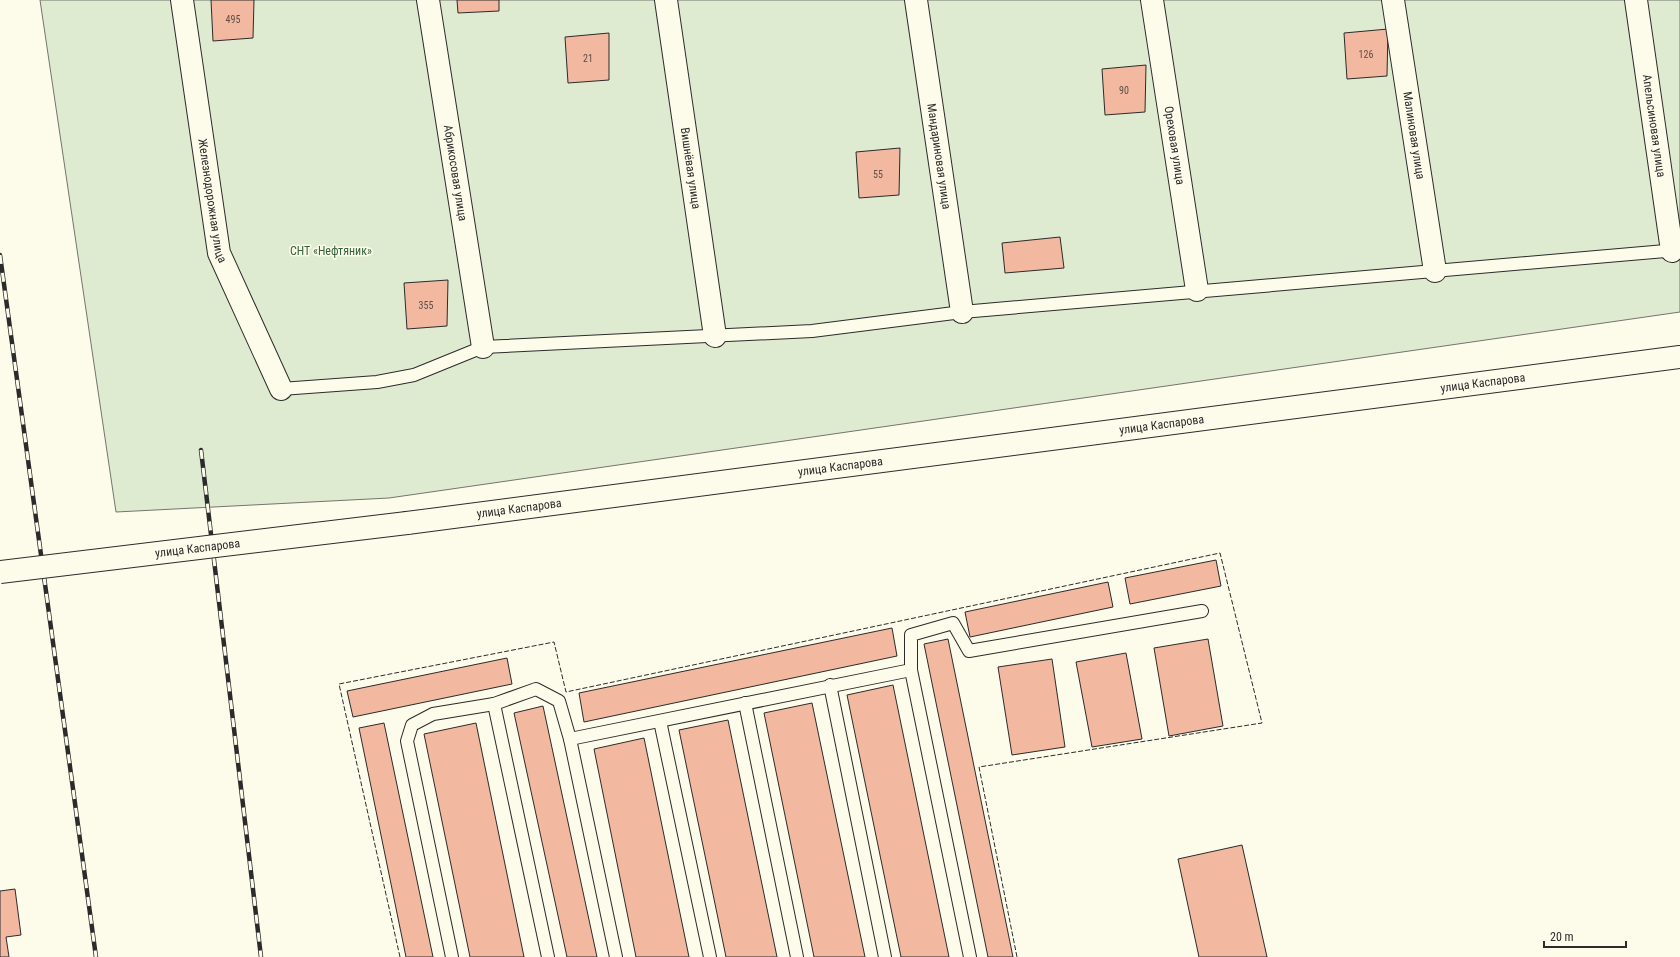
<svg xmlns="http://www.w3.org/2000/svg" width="1680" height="957" viewBox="0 0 1680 957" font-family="'Roboto Condensed',sans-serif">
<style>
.green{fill:#deebd1;stroke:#74746e}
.building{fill:#f2b8a0;stroke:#2b2b2b}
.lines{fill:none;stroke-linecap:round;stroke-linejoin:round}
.lane-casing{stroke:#2b2b2b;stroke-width:14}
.street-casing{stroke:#2b2b2b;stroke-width:24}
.primary-casing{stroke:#2b2b2b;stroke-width:24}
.lane{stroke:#fdfbea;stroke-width:12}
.street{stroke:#fdfbea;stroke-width:22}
.primary{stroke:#fdfbea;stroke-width:22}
.rail-casing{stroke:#2b2b2b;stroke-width:4.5}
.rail{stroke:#fdfbea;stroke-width:3;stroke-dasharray:9;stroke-linecap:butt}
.primary-bridge-casing{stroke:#2b2b2b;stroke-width:24;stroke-linecap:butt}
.primary-bridge{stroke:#fdfbea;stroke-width:22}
.fence{stroke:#2b2b2b;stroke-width:1;stroke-dasharray:5 2;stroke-linecap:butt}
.labels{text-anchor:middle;stroke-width:3;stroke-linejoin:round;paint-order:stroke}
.number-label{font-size:10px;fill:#5d4e48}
.street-label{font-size:12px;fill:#2b2b2b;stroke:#fdfbea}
.park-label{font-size:12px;fill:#34623c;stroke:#fdfbea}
</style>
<rect width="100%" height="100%" fill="#fdfbea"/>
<path class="green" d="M 40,0 L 1680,0 L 1680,312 L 389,498 L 116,512 Z"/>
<g class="building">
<path d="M 211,0 L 254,0 L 253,38 L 213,41 Z"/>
<path d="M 457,0 L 499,0 L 499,11 L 458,13 Z"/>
<path d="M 1388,29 L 1387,76 L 1347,79 L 1344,33 Z"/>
<path d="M 609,33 L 609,80 L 568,83 L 565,37 Z"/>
<path d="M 1146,65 L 1145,112 L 1105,115 L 1102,69 Z"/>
<path d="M 900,148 L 899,195 L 859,198 L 856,152 Z"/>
<path d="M 1060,237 L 1064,268 L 1005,273 L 1002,243 Z"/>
<path d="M 448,280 L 447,326 L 407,329 L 404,283 Z"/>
<path d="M 1216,560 L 1221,586 L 1130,604 L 1125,578 Z"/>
<path d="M 1108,582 L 1113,607 L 970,637 L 965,612 Z"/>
<path d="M 892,628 L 897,656 L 584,722 L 579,693 Z"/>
<path d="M 948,639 L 1013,957 L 988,957 L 924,644 Z"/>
<path d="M 1208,639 L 1223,726 L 1169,736 L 1154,648 Z"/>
<path d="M 1126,653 L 1142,739 L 1092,747 L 1076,662 Z"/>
<path d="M 507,658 L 512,684 L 353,717 L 347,691 Z"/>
<path d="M 1052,659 L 1065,747 L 1012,755 L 998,667 Z"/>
<path d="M 893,685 L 949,957 L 901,957 L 847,695 Z"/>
<path d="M 812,703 L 865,957 L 814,957 L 764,713 Z"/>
<path d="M 543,706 L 597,957 L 567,957 L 514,713 Z"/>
<path d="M 728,720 L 777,957 L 726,957 L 679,730 Z"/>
<path d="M 384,723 L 433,957 L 406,957 L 359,728 Z"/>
<path d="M 476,723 L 524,957 L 470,957 L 424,734 Z"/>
<path d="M 644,738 L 689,957 L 636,957 L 594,749 Z"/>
<path d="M 1242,845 L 1267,957 L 1199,957 L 1178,859 Z"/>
<path d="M 15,889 L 21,935 L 6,937 L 9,957 L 0,957 L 0,891 Z"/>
</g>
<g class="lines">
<g class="lane-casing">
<g id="lane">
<path d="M 281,389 L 377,382 L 414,375 L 483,347 L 812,331 L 962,312 L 1677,250"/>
<path d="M 830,685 L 885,957"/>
<path d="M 745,703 L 797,957"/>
<path d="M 660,721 L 710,957"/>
<path d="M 570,739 L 911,670"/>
<path d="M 452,957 L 407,741 L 412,725 L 433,714 L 494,704"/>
<path d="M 548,957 L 494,704 L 536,689 L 559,701 L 570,739 L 616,957"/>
<path d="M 970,957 L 911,670 L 911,635 L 953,623 L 969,651 L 1202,611"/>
</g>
</g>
<g class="street-casing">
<g id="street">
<path id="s1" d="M 182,0 L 219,253 L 281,389"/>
<path id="s2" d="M 428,0 L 483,347"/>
<path id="s3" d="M 666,0 L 715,336"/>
<path id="s4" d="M 916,0 L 962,312"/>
<path id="s5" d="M 1152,0 L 1197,290"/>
<path id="s6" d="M 1393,0 L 1435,271"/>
<path id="s7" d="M 1636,0 L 1672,251"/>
</g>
</g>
<g class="primary-casing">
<g id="primary">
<path id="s8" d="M 407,523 L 1680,357"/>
</g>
</g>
<use href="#lane" class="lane"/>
<use href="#street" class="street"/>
<use href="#primary" class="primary"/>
<g class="rail-casing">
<g id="rail">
<path d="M 0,255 L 96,957"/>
<path d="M 201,450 L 261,957"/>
</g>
</g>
<use href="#rail" class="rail"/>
<g class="primary-bridge-casing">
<g id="primary-bridge">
<path id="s9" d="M 0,572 L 407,523"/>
</g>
</g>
<use href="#primary-bridge" class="primary-bridge"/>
<path class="fence" d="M 400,957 L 339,684 L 554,642 L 566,692 L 1220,553 L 1262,723 L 979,767 L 1017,957"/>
</g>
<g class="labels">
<g class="number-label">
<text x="233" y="23">495</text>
<text x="1366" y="58">126</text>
<text x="588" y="62">21</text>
<text x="1124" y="94">90</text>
<text x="878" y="178">55</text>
<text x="426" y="309">355</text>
</g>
<g class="street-label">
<text dy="4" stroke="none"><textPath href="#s7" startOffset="127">Апельсиновая улица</textPath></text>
<text dy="4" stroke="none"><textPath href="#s6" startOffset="137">Малиновая улица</textPath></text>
<text dy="4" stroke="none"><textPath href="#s5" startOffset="147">Ореховая улица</textPath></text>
<text dy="4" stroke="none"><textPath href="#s4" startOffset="158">Мандариновая улица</textPath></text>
<text dy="4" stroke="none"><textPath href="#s3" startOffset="170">Вишнёвая улица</textPath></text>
<text dy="4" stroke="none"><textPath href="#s2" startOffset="175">Абрикосовая улица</textPath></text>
<text dy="4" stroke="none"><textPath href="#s1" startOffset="203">Железнодорожная улица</textPath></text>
<text dy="4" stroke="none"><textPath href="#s8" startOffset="1085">улица Каспарова</textPath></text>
<text dy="4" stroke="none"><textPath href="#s8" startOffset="761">улица Каспарова</textPath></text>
<text dy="4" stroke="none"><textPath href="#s8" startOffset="437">улица Каспарова</textPath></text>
<text dy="4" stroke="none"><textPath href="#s8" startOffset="113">улица Каспарова</textPath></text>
<text dy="4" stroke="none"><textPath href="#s9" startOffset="199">улица Каспарова</textPath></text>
</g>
<g class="park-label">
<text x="331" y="255">СНТ «Нефтяник»</text>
</g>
</g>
<path d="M1544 941v6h82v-6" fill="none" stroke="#2b2b2b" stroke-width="2"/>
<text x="1550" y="941" font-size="12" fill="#2b2b2b" stroke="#fdfbea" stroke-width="3" paint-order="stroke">20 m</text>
</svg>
